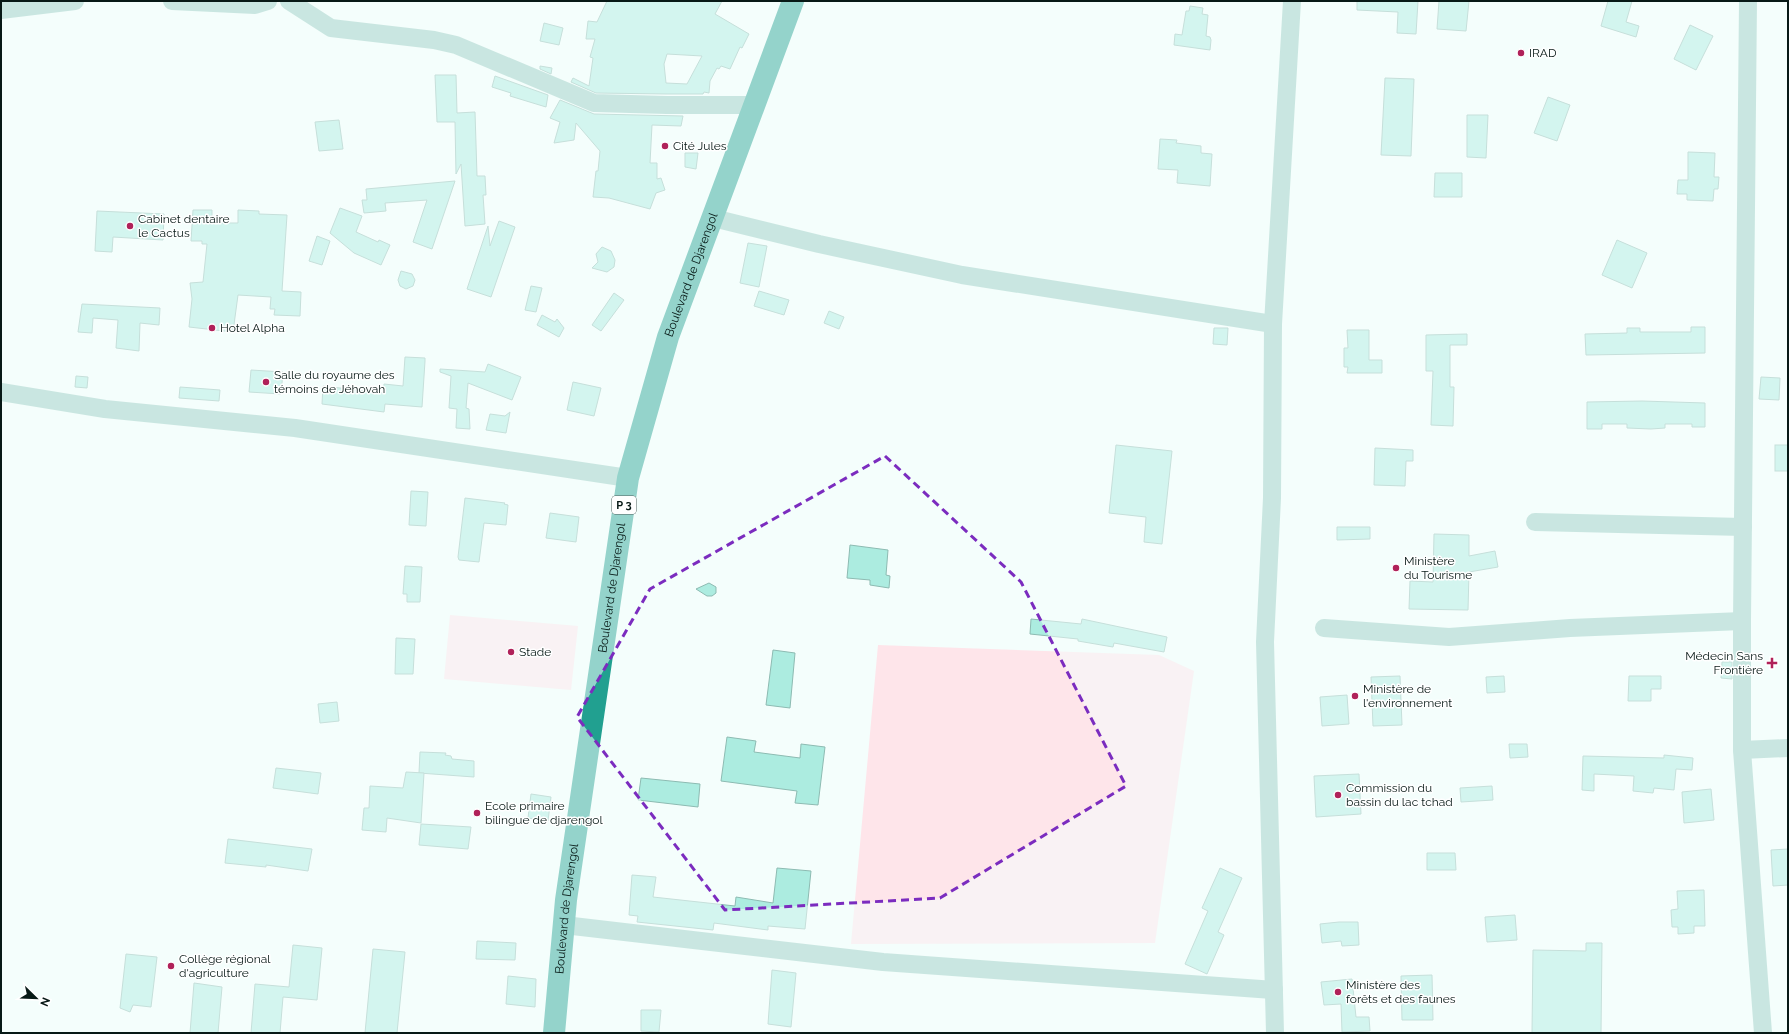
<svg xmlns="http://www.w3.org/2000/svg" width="1789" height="1034" viewBox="0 0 1789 1034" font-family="Raleway,sans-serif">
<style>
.green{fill:#fee5ea}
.building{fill:#acece0;stroke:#8dbbb2;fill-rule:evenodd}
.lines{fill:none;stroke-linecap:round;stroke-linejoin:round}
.minor{stroke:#96cbc1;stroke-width:18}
.major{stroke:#21a090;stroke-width:22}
.marked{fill:none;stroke:#7b2cbf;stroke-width:3;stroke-dasharray:8 5;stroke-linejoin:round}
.poi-dot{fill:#b02159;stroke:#fff;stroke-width:1.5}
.labels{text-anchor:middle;stroke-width:3;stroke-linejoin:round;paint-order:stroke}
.shield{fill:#fff;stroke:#515e5c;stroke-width:1}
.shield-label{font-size:11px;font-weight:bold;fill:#071916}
.poi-label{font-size:12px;fill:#071916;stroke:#fff;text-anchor:start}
.street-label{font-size:12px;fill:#071916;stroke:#fff}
</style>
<rect width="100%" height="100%" fill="#f4fefc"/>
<g class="green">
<path d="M 450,615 L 578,626 L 571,690 L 444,679 Z"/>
<path d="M 878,645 L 1159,655 L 1194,671 L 1155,943 L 851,944 Z"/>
</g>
<g class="building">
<path d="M 607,1 L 722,1 L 715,14 L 749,34 L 742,48 L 740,47 L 730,69 L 721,66 L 719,69 L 717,68 L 710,81 L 709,93 L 704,92 L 703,94 L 667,94 L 596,93 L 571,82 L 573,78 L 589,86 L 593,58 L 590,57 L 595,39 L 586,39 L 588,21 L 597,22 ZM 667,54 L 702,56 L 687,84 L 666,83 L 664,64 Z"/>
<path d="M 1357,1 L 1418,1 L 1416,34 L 1397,33 L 1398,12 L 1357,10 Z"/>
<path d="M 1439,1 L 1469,1 L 1466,31 L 1437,29 Z"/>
<path d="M 1608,1 L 1632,1 L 1626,22 L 1639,26 L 1636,37 L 1601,26 Z"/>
<path d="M 1190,6 L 1203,8 L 1202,14 L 1208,15 L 1206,36 L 1210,37 L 1211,40 L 1210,50 L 1174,45 L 1175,34 L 1182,35 L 1186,11 L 1189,11 Z"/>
<path d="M 544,23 L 563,28 L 559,45 L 540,41 Z"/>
<path d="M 1690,25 L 1713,36 L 1696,70 L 1674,59 Z"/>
<path d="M 540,66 L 552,68 L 551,74 L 540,69 Z"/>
<path d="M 435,75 L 456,75 L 457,113 L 475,112 L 477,176 L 485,176 L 486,195 L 483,195 L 485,224 L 465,226 L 461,164 L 456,174 L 455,122 L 437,122 Z"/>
<path d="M 495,76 L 548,95 L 546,107 L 510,96 L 511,93 L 492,87 Z"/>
<path d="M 1385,78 L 1414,79 L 1411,156 L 1381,155 Z"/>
<path d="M 1548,97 L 1570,105 L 1557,141 L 1534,133 Z"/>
<path d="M 560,100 L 594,114 L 683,116 L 681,126 L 652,125 L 650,163 L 657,163 L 657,179 L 661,178 L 665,190 L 656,193 L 650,209 L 609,198 L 593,197 L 596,171 L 598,171 L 600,151 L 576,123 L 574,140 L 554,143 L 560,122 L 550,118 Z"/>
<path d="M 1467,115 L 1488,115 L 1486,158 L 1467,157 Z"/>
<path d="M 339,120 L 343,149 L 319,151 L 315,122 Z"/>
<path d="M 1160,139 L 1177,140 L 1176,143 L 1201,146 L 1201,153 L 1212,154 L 1210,186 L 1177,183 L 1178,170 L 1158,169 Z"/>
<path d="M 1688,152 L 1715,153 L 1714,177 L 1719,177 L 1718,189 L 1714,189 L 1713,201 L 1687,200 L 1687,194 L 1677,194 L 1678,180 L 1688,180 Z"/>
<path d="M 685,153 L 698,153 L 696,169 L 685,167 Z"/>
<path d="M 1435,173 L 1462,173 L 1462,197 L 1434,197 Z"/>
<path d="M 455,181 L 432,249 L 413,242 L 427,200 L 385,203 L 386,211 L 364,213 L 362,200 L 367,200 L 366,189 Z"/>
<path d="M 340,208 L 362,216 L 356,232 L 378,242 L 379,240 L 390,245 L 381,265 L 354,253 L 330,233 Z"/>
<path d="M 193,210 L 212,210 L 212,223 L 238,223 L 238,210 L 259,211 L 259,214 L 287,215 L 282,291 L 301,292 L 300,316 L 274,315 L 275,309 L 270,309 L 271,297 L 238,295 L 233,332 L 189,327 L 192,299 L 190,283 L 203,282 L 207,244 L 202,244 L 202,241 L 191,241 Z"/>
<path d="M 97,211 L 164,214 L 163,240 L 113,237 L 112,252 L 95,251 Z"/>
<path d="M 499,221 L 515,227 L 491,297 L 467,289 L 488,226 L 490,246 Z"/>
<path d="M 317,236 L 330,241 L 322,265 L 309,261 Z"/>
<path d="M 1617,240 L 1647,253 L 1632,288 L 1602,275 Z"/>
<path d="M 748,243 L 767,246 L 759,287 L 740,283 Z"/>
<path d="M 602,247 L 611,251 L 615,260 L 614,267 L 607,272 L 592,268 L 598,262 L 596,254 Z"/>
<path d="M 401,271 L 412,274 L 415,280 L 413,286 L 406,289 L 400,286 L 398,280 Z"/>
<path d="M 531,286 L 542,288 L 536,312 L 525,310 Z"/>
<path d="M 759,291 L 789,300 L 784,315 L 754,306 Z"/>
<path d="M 614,293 L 624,300 L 601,331 L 592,325 Z"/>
<path d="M 82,304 L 160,308 L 159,325 L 140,323 L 139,351 L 116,348 L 118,320 L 93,318 L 92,333 L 78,332 Z"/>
<path d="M 829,311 L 844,317 L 839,329 L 824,323 Z"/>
<path d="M 542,315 L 555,322 L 557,319 L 564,328 L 559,337 L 537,325 Z"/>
<path d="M 1691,327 L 1705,327 L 1705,353 L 1586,355 L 1585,334 L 1627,333 L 1627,328 L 1640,328 L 1640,332 L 1691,332 Z"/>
<path d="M 1214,328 L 1228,328 L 1227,345 L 1213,344 Z"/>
<path d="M 1347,330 L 1369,330 L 1369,360 L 1382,360 L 1382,373 L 1347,373 L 1348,367 L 1344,367 L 1344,348 L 1348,348 Z"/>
<path d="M 1467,334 L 1467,345 L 1450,345 L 1450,387 L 1454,387 L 1453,426 L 1431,425 L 1433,371 L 1426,371 L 1426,335 Z"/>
<path d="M 405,357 L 425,358 L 425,361 L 422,407 L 385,404 L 384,412 L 322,404 L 323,386 L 383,393 L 384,384 L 403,386 Z"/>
<path d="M 488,364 L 521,377 L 512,400 L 468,383 L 466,408 L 469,409 L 470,429 L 456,428 L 457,409 L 449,408 L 451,376 L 440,372 L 440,369 L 485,372 Z"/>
<path d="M 251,370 L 283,372 L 281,394 L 249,392 Z"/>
<path d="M 76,376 L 88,377 L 87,388 L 75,387 Z"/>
<path d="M 1761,377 L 1780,378 L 1779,400 L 1759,399 Z"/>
<path d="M 573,382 L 601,388 L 594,416 L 567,410 Z"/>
<path d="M 180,387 L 220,390 L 219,401 L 179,398 Z"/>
<path d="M 1642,401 L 1705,403 L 1705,427 L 1692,427 L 1692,424 L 1665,424 L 1665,428 L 1651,429 L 1627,428 L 1627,424 L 1602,424 L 1602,429 L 1587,429 L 1587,402 Z"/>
<path d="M 510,412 L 506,433 L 486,430 L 490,414 L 505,416 Z"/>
<path d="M 1116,445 L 1172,451 L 1162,544 L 1144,542 L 1146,517 L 1109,513 Z"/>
<rect x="1775" y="445" width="13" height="26"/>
<path d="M 1375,448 L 1413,450 L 1413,461 L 1406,461 L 1405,486 L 1374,485 Z"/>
<path d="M 411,491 L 428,492 L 426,526 L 409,525 Z"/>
<path d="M 465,498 L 505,503 L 504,504 L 508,505 L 506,525 L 484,523 L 479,562 L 459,560 L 458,557 Z"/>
<path d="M 550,513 L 579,517 L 576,542 L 546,538 Z"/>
<path d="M 1337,527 L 1370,527 L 1370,539 L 1337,540 Z"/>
<path d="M 1434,534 L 1469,535 L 1469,556 L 1495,551 L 1498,567 L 1469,572 L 1468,610 L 1409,609 L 1410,581 L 1433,582 Z"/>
<path d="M 850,545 L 888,550 L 886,575 L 890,576 L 889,588 L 870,585 L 870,580 L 847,578 Z"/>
<path d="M 405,566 L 422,567 L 420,602 L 407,602 L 407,594 L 403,594 Z"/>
<path d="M 709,583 L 716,587 L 716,593 L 712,596 L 707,596 L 696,589 Z"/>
<path d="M 1031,619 L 1081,624 L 1082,619 L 1167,637 L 1164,652 L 1114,643 L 1113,647 L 1078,641 L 1078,639 L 1030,634 Z"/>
<path d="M 396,638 L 415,639 L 413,674 L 395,674 Z"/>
<path d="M 773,650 L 795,653 L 790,708 L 766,705 Z"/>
<path d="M 1722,662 L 1732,662 L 1732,679 L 1721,678 Z"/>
<path d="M 1400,676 L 1402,725 L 1373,726 L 1371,677 Z"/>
<path d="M 1504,676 L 1505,692 L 1487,693 L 1486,677 Z"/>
<path d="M 1629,676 L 1661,676 L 1661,689 L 1651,689 L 1651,701 L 1628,701 Z"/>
<path d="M 1347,695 L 1349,724 L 1322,726 L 1320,697 Z"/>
<path d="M 337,702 L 339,721 L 320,723 L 318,704 Z"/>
<path d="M 727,737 L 756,741 L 754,752 L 800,758 L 801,744 L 825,747 L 818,805 L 795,803 L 797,791 L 721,781 Z"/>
<path d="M 1509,744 L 1527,744 L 1528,757 L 1510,758 Z"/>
<path d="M 420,752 L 446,753 L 445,755 L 451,756 L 452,759 L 474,761 L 474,777 L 419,773 Z"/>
<path d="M 1664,755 L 1693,758 L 1692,770 L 1676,769 L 1674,790 L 1654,788 L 1653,793 L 1633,791 L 1634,776 L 1594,774 L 1594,791 L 1582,790 L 1583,756 L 1664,758 Z"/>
<path d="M 276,768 L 321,773 L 318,794 L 273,788 Z"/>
<path d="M 406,772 L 424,773 L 421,823 L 387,818 L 386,832 L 362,830 L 364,808 L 369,808 L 370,786 L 403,788 Z"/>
<path d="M 1359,774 L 1361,814 L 1316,817 L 1314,776 Z"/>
<path d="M 641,778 L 700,784 L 698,807 L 638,800 Z"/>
<path d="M 1492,786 L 1493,800 L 1461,802 L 1460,788 Z"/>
<path d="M 1711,789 L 1714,820 L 1684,823 L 1682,792 Z"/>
<path d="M 531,794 L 551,797 L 548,821 L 528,818 Z"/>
<path d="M 421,824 L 471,827 L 468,849 L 419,845 Z"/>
<path d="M 228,839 L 312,849 L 308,871 L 266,865 L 266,867 L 225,863 Z"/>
<path d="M 1788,849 L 1788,885 L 1773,886 L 1771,850 Z"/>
<path d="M 1427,853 L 1455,853 L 1456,870 L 1427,870 Z"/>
<path d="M 777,868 L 811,871 L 805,929 L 768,926 L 768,930 L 714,923 L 713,930 L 637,922 L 638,916 L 629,915 L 632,875 L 656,877 L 653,897 L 735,906 L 736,897 L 773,903 Z"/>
<path d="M 1220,868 L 1242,878 L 1218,932 L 1224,935 L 1207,974 L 1185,964 L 1208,911 L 1202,908 Z"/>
<path d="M 1704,890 L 1705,926 L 1694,926 L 1694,933 L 1678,934 L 1678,927 L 1672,927 L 1671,910 L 1678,909 L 1677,891 Z"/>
<path d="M 1515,915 L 1517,940 L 1487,942 L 1485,917 Z"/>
<path d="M 1339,922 L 1358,922 L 1359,945 L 1342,946 L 1341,941 L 1322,943 L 1320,924 Z"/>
<path d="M 477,941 L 516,943 L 515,960 L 476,959 Z"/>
<path d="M 1586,943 L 1602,943 L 1601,1033 L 1532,1033 L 1533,950 L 1586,951 Z"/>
<path d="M 293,945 L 322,948 L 317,1000 L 283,997 L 280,1033 L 251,1033 L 255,984 L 289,987 Z"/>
<path d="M 373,949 L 405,952 L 397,1033 L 365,1033 Z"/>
<path d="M 126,954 L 157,957 L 151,1007 L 133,1005 L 130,1012 L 120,1008 Z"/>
<path d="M 772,970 L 796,973 L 791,1027 L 768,1024 Z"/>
<path d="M 1432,975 L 1433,1020 L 1402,1020 L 1401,976 Z"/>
<path d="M 508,976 L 536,979 L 535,1007 L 506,1004 Z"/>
<path d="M 1352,979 L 1356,1017 L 1369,1017 L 1370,1031 L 1342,1032 L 1341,1004 L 1324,1005 L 1321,982 Z"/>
<path d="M 194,983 L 222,987 L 218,1033 L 190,1033 Z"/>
<path d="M 641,1010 L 661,1010 L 659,1032 L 641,1031 Z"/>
</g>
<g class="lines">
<g class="minor">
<path d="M 172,1 L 255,5 L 268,1"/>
<path d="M 289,1 L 331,28 L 434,40 L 456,45 L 594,103 L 667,105 L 755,105"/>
<path d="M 1748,1 L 1742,621 L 1742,750 L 1763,1033"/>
<path d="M 1,10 L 75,1"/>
<path d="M 713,218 L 819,244 L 962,275 L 1273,324"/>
<path d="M 1,392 L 105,409 L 295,428 L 628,478"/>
<path d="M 1535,522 L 1743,527"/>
<path d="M 1324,628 L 1449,637 L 1570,628 L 1742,621"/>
<path d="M 1742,750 L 1788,748"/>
<path d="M 564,925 L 883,962 L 1274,990"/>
<path d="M 1275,1033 L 1265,642 L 1272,498 L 1273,324 L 1292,1"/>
</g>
<path class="major" id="s1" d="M 554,1033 L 566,900 L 628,478 L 668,337 L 793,1"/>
</g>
<path d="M0 0H1789V1034H0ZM 885,456 L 1021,582 L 1126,786 L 940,898 L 725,910 L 577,717 L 650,589 Z" fill="#f4fefc" fill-opacity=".55" fill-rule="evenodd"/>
<path class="marked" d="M 885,456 L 1021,582 L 1126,786 L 940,898 L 725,910 L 577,717 L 650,589 Z"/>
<g class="poi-dot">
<circle cx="1521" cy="53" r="4"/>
<circle cx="665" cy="146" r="4"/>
<circle cx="130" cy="226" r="4"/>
<circle cx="212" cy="328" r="4"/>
<circle cx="266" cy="382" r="4"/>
<circle cx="1396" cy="568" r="4"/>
<circle cx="511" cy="652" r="4"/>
<path d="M1770 657h4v4h4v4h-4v4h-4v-4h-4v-4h4z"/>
<circle cx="1355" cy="696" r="4"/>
<circle cx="1338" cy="795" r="4"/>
<circle cx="477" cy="813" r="4"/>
<circle cx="171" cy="966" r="4"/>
<circle cx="1338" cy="992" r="4"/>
</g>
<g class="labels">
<rect class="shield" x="612" y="496" width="24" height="18" rx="3"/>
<g class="shield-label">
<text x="624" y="509">P 3</text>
</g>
<g class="poi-label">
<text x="1529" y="57">IRAD</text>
<text x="673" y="150">Cité Jules</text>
<text x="138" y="223">Cabinet dentaire<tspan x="138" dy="14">le Cactus</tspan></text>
<text x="220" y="332">Hotel Alpha</text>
<text x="274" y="379">Salle du royaume des<tspan x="274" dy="14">témoins de Jéhovah</tspan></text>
<text x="1404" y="565">Ministère<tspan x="1404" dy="14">du Tourisme</tspan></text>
<text x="519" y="656">Stade</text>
<text x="1763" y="660" text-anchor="end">Médecin Sans<tspan x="1763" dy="14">Frontière</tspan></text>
<text x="1363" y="693">Ministère de<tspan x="1363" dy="14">l'environnement</tspan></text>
<text x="1346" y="792">Commission du<tspan x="1346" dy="14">bassin du lac tchad</tspan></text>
<text x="485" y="810">Ecole primaire<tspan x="485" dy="14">bilingue de djarengol</tspan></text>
<text x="179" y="963">Collège régional<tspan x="179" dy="14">d'agriculture</tspan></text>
<text x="1346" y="989">Ministère des<tspan x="1346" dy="14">forêts et des faunes</tspan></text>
</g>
<g class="street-label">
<text dy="4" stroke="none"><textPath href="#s1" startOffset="773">Boulevard de Djarengol</textPath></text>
<text dy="4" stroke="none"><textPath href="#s1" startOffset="449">Boulevard de Djarengol</textPath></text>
<text dy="4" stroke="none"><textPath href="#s1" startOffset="125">Boulevard de Djarengol</textPath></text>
</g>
</g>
<rect width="1789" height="1034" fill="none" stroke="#071916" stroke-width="4"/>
<g transform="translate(36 998) rotate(113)" stroke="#ffffff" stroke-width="3" paint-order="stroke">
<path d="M0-3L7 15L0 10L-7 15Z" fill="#071916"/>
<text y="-6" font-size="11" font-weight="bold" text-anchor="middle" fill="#071916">N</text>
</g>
</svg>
